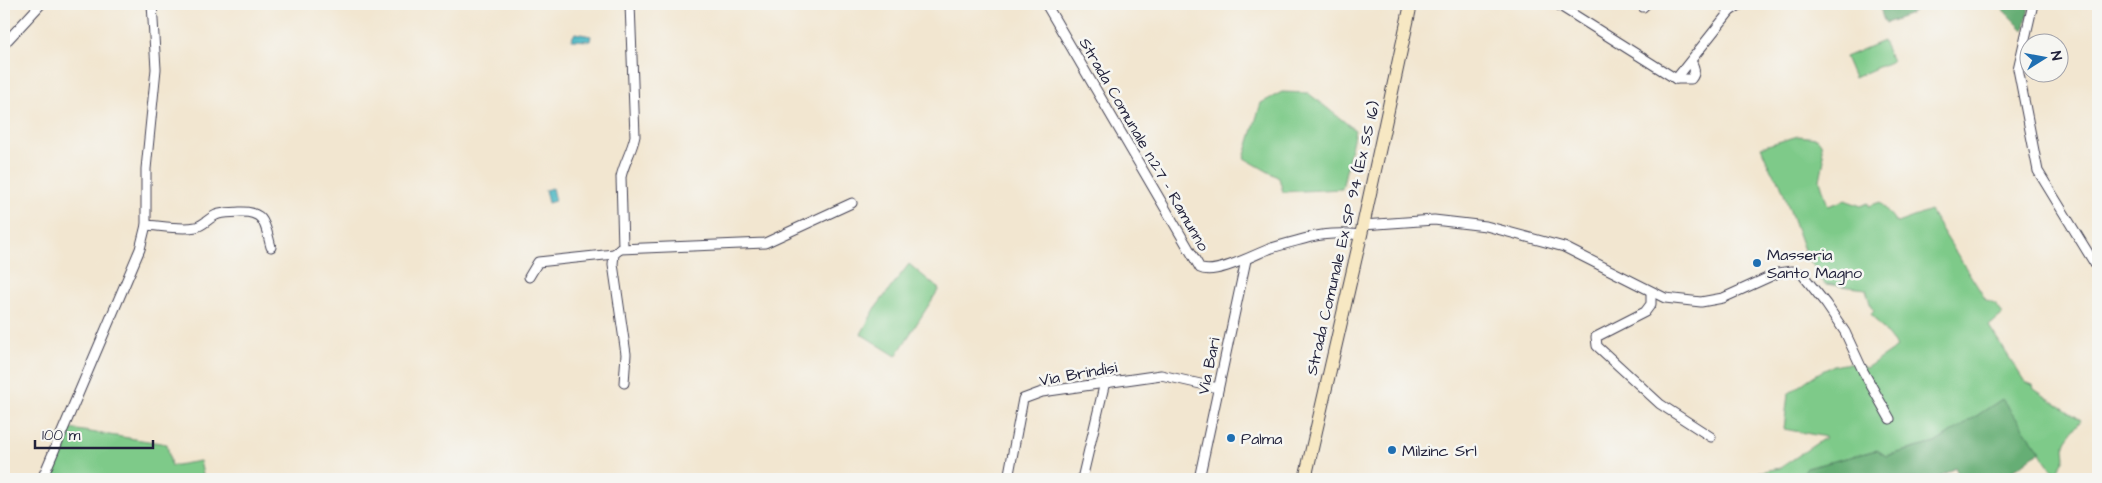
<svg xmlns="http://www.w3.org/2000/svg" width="2102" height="483" viewBox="0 0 2102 483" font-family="'Architects Daughter',sans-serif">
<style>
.green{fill:#7eca89;stroke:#507662}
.forest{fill:#66ae75;stroke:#446858}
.water{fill:#48b7c3;stroke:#356c7f}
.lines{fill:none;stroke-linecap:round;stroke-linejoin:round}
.street-casing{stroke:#413f51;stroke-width:11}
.secondary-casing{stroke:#413f51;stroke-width:14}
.street{stroke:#fff;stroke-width:9}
.secondary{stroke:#f7e8c3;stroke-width:12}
.poi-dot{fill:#1f6fb2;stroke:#f6f6f2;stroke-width:2}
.labels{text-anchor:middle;stroke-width:5;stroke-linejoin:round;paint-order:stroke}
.street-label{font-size:16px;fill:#22223b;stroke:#f6f6f2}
.poi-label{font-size:16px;fill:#22223b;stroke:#f6f6f2;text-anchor:start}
</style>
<rect width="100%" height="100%" fill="#f6f6f2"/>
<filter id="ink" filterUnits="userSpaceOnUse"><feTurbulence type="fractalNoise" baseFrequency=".02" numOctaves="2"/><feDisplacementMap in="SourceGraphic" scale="10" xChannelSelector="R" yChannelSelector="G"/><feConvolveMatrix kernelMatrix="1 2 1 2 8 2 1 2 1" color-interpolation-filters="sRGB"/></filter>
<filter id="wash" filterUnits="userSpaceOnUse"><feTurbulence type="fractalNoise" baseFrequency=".0096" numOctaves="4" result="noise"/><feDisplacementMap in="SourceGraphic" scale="20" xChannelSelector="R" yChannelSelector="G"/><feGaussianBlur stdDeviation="1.12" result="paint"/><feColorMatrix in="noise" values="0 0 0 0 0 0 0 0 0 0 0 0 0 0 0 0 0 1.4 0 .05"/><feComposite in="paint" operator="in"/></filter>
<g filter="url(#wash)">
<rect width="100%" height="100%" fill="#f2e6d0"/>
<g class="green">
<path d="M 1883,41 L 1892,61 L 1854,78 L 1845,57 Z"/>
<path d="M 1282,92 L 1308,93 L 1355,130 L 1342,189 L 1283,192 L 1279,178 L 1244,158 L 1261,103 Z"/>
<path d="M 1798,136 L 1817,138 L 1821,143 L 1824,160 L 1820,180 L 1828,206 L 1845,200 L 1861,206 L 1868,203 L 1869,206 L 1880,202 L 1897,223 L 1930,211 L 1986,300 L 1996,305 L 2003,314 L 1989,326 L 2025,382 L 2033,385 L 2034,389 L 2081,420 L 2067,439 L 2064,448 L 2065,459 L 2055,474 L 2002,400 L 1935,443 L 1886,456 L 1877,450 L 1807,468 L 1796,479 L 1747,479 L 1759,472 L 1780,468 L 1826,437 L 1784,429 L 1788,394 C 1811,378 1837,354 1866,368 L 1897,347 L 1871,314 L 1874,311 L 1871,307 L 1866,289 L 1825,284 L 1805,253 L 1780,183 L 1771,171 L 1761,147 Z"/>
<path d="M 909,264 L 939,289 L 896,356 L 861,334 L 876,307 Z"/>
<path d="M 71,429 L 167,444 L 171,466 L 200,461 L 204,479 L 54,479 L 49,473 Z"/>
</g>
<g class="forest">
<path d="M 1879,4 L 1921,4 L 1909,15 L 1886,23 C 1881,17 1882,11 1879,4 Z"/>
<path d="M 1997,4 L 2030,4 L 2024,31 Z"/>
<path d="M 2002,399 L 2041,452 C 2030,456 2025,464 2014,469 L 2018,479 L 1962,479 L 1955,468 L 1935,479 L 1798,477 L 1807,468 L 1877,450 L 1886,456 L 1935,443 Z"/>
</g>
<g class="water">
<path d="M 575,33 L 591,36 L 590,41 L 571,40 Z"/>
<path d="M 552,188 L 555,201 L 548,203 L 545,190 Z"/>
</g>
</g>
<g filter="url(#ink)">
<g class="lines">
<g class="street-casing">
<g id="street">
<path d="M 1046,4 L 1200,268 C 1214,276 1254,255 1269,249 C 1283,244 1297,241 1311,237 C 1328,233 1344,233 1361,235"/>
<path d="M 1557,4 L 1676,79 L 1691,79 C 1696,73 1695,68 1691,61"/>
<path d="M 1721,4 L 1730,11"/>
<path d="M 2033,4 L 2018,69 L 2038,171 L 2098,269"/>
<path d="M 1643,7 L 1646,4"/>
<path d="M 4,44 L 41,4"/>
<path d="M 1676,79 L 1730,11 L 1741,4"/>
<path d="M 146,225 C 161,226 181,230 196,227 C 204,225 209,218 216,215 C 224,212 232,213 240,212 C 266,211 265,226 271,247"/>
<path d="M 1363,225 L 1434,220 L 1486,226 L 1564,247 L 1665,298 L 1701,302 L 1723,298 L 1778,273 L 1792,271 L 1802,274 L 1826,304 L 1845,332 L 1863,371 L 1890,419"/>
<path d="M 620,249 L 765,243 L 852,203"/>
<path d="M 529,277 L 538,262 L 614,254"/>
<path d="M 1651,292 L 1651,304 L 1645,312 L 1596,337 L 1597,346 L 1660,404 L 1711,437"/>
<path d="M 624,383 L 626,354 L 613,264 L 614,254 L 623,247 L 621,177 C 624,163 632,151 635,136 L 630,4"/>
<path d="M 42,479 L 140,249 L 146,225 L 146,169 L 156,69 L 152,4"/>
<path d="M 1008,479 L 1023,399 L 1042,392 L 1161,375 L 1218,388"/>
<path d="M 1082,479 L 1105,382"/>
<path d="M 1199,479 L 1246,260"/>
</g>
</g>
<g class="secondary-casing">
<path id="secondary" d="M 1305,479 L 1361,235 L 1411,4"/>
</g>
<use href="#street" class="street"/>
<use href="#secondary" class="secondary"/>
</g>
</g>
<g class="poi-dot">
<circle cx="1757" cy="263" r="5"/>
<circle cx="1231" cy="438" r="5"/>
<circle cx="1392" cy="450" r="5"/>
</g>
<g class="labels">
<g class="street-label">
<text transform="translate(1145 144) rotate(60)" y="6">Strada Comunale n.27 - Ramunno</text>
<text transform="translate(1342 238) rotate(-77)" y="6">Strada Comunale Ex SP 94 (Ex SS 16)</text>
<text transform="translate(1208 366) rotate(-78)" y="6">Via Bari</text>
<text transform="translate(1078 373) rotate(-10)" y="6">Via Brindisi</text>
</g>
<g class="poi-label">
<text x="1767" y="260">Masseria<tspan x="1767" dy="18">Santo Magno</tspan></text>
<text x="1241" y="444">Palma</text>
<text x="1402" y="456">Milzinc Srl</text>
</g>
</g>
<rect width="2102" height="483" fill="none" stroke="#f6f6f2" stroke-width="20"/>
<g transform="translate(2044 58) rotate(79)"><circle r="24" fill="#f6f6f2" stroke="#a1a1a9"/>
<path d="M0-4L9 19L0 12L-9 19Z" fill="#1f6fb2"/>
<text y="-8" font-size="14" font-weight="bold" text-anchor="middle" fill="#22223b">N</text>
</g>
<path d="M35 440v8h118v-8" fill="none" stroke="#22223b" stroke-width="2.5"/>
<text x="42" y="440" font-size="15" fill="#22223b" stroke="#f6f6f2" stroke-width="4" paint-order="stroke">100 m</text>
</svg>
